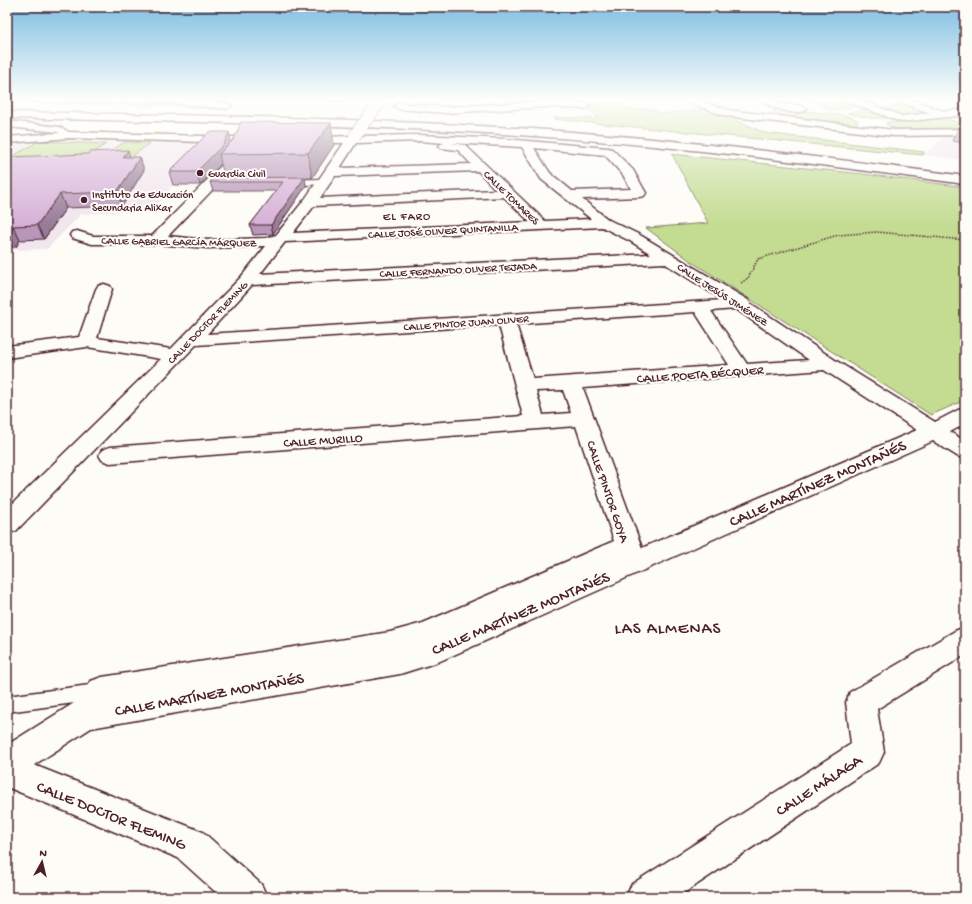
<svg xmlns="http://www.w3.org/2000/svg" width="972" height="904" viewBox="0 0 972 904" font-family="'Gochi Hand',sans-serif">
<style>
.built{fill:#f1e5ee}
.green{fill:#c3dc92;stroke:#867e5e}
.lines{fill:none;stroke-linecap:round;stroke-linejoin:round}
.service-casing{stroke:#4a1f2b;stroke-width:3}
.pedestrian-casing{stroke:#4a1f2b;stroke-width:3}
.minor-casing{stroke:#4a1f2b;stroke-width:3}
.motorway-casing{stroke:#4a1f2b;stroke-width:3}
.path{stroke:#4a1f2b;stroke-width:1.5;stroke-dasharray:1.5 1.5;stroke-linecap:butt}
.service{fill:#fdfcf7;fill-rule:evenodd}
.pedestrian{fill:#fdfcf7;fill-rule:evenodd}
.minor{fill:#fdfcf7;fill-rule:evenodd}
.motorway{fill:#fdfcf7;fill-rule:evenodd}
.minor-bridge-casing{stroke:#4a1f2b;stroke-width:13;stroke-linecap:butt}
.minor-bridge{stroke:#fdfcf7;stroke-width:12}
.wall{fill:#b897ba;stroke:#4a1f2b}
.shaded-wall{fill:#967b97;stroke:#4a1f2b}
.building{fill:#d6b0d8;stroke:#4a1f2b}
.poi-dot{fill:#4a1f2b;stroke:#fdfcf7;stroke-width:1.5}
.labels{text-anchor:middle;stroke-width:4;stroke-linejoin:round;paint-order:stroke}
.far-poi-label{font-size:11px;fill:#4a1f2b;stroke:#fdfcf7;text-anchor:start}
.far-street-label{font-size:11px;fill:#4a1f2b;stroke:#fdfcf7}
.far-neighbourhood-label{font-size:12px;letter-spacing:1px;fill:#4a1f2b;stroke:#fdfcf7}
.street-label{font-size:13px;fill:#4a1f2b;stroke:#fdfcf7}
.near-street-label{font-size:16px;fill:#4a1f2b;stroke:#fdfcf7}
.near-neighbourhood-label{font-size:17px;letter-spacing:1px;fill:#4a1f2b;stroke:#fdfcf7}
</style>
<rect width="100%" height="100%" fill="#fdfcf7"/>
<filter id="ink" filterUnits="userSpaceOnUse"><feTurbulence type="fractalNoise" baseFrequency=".025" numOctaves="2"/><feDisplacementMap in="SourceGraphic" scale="8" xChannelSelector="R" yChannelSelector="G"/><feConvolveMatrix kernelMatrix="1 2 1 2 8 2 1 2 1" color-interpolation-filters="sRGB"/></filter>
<g filter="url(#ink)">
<g class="built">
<path d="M 965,132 L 965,160 L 923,155 L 949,133 Z"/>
<path d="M 63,139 L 102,139 L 213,144 L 173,185 L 154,209 L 81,214 L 47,249 L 7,250 L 7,144 Z"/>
</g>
<g class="green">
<path d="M 7,99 L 143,99 L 202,106 L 7,102 Z"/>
<path d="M 808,99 L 845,99 L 863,106 L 831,110 Z"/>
<path d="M 583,103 L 620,103 L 630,110 L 651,109 L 661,114 L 700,110 L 708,114 L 727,116 L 765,133 L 924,152 L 923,155 L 553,119 L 555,117 L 599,119 Z"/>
<path d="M 910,104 L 932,112 L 901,117 L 879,108 Z"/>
<path d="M 775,108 L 843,115 L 853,118 L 858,121 L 856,124 L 848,125 L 772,116 Z"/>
<path d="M 869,109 L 890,118 L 871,118 L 847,113 Z"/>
<path d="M 942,116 L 965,126 L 965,127 C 948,128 898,135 886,124 L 887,122 L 903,122 Z"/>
<path d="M 39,141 L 106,144 L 78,163 L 8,159 Z"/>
<path d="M 124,142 L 150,143 L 125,162 L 98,161 Z"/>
<path d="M 672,154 L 863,174 L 965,187 L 965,400 L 931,415 L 692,262 L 646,228 L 708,223 Z"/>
</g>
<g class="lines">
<g class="service-casing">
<path id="service" d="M 97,684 L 103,686 L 105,692 L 103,698 L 97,700 L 7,712 L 7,696 Z"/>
</g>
<g class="pedestrian-casing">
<g id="pedestrian">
<path d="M 7,121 L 60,127 L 74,135 L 69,138 L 58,132 L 7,127 Z"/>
<path d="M 323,179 L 327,180 L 328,182 L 327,184 L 281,186 L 276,183 L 281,180 Z"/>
</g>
</g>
<g class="minor-casing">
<g id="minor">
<path d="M 683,99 L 696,99 L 728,110 L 894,130 L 965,129 L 965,135 L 894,136 L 726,116 L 684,101 Z"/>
<path d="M 760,99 C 769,98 773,101 782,104 C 790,106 801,103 807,109 C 799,118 767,107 760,99 Z"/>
<path d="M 845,99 L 858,99 L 902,116 L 930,113 L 898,101 L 897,99 L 910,99 L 944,111 L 965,109 L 965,115 L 901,122 L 846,101 Z"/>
<path d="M 548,101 L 585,103 L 590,106 L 585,109 L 548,107 L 445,113 L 399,109 L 394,106 L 399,103 L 445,107 Z"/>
<path d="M 69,132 L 268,138 L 270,140 L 268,142 L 240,143 L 245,146 L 239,162 L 168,236 L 208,240 L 266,238 L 276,235 L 305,199 L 344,143 L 299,143 L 297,141 L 299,139 L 303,138 L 349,136 L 351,133 L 359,133 L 360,136 L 420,135 L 505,139 L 608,148 L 612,149 L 633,170 L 646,193 L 644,196 L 639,197 L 582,199 L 609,220 L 640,235 L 748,300 L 750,303 L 835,360 L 935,422 L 958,410 L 965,408 L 965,424 L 950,432 L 965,441 L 965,459 L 957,456 L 933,441 L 438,662 L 400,674 L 91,728 L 34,765 L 203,832 L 261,884 L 267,897 L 221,897 L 178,858 L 7,787 L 7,745 L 74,703 L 91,681 L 102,677 L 390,632 L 423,623 L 614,541 L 576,426 L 110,463 L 102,460 L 99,455 L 102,450 L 110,447 L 523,416 L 499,325 L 196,345 L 16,531 L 7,533 L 7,509 L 161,359 L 87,347 L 7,358 L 7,346 L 79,337 L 96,289 L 98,286 L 104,284 L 110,286 L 112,289 L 97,338 L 171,349 L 241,277 L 266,246 L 208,248 L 156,244 L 92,244 L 72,238 L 70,235 L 72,232 L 77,231 L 93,236 L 152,236 L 229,158 L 233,146 L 238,143 L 69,138 L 7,143 L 7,137 ZM 420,141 L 445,143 L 441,144 L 439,146 L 441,148 L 458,150 L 471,164 L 340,168 L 356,143 ZM 450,143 L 522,147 L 541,179 L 591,219 L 545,221 L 465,145 ZM 534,148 L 605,155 L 623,175 L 631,189 L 572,191 L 550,173 ZM 478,171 L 496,190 L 320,198 L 335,176 ZM 504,197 L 530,222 L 293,233 L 314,206 ZM 602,227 L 630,241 L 651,254 L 260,274 L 285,242 ZM 664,263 L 723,300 L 207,334 L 252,285 ZM 736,309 L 809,360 L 747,364 L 711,311 ZM 695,312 L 729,365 L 533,379 L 516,324 ZM 824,370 L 917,430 L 642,548 L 583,388 ZM 563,390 L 571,413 L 543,415 L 536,391 Z"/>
<path d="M 965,627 L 965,655 L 877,709 L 884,752 L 879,763 L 678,897 L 626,897 L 632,884 L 851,744 L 846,702 L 850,692 L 955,631 Z"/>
</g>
</g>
<g class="motorway-casing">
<g id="motorway">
<path d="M 151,99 L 182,99 L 227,103 L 232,106 L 227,109 L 156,102 Z"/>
<path d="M 7,112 C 187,115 368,118 547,130 C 687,140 826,158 965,176 L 965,184 C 826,165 687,147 548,137 C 368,124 187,122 7,118 Z"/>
</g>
</g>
<path class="path" d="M 741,283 L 748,278 L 758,259 L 838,235 L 877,232 L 965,240"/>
<use href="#service" class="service"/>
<use href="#pedestrian" class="pedestrian"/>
<use href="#minor" class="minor"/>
<use href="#motorway" class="motorway"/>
<g class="minor-bridge-casing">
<path id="minor-bridge" d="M 355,135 L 382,99"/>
</g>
<use href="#minor-bridge" class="minor-bridge"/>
</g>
<g class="wall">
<path d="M 301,99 L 345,99 L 344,102 Z"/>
<path d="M 962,106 L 965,106 L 965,121 L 957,117 Z"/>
<path d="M 965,125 L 965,143 L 952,141 L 958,129 Z"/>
<path d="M 231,142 L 334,145 L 312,178 L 305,178 L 306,186 L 273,234 L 253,235 L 250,225 L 276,191 L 213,191 L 210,182 L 225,178 L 221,164 L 200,185 L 173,185 L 169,172 Z"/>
<path d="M 130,157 L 144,170 L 122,206 L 66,208 L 44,239 L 20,240 L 16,247 L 7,247 L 7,159 Z"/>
</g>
<g class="shaded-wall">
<path d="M 331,123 L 334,145 L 312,178 L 308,153 Z"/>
<path d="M 229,132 L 232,145 L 219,154 L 221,164 L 200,185 L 196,172 Z"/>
<path d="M 128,150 L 132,163 L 123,157 Z"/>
<path d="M 140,157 L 144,170 L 122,206 L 117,192 Z"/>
<path d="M 305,177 L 306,186 L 273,234 L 271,225 Z"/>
<path d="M 60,194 L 66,208 L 44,239 L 37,225 Z"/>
<path d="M 13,226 L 20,240 L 16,247 L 8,232 Z"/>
</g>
<g class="building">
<path d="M 241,122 L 331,123 L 308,153 L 219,154 L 234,139 Z"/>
<path d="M 964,125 L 965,125 L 965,130 L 958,129 Z"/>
<path d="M 209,132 L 229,132 L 224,144 L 196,172 L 169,172 Z"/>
<path d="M 128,150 L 123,157 L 140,157 L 117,192 L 60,194 L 37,225 L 13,226 L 8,232 L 7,232 L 7,159 L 9,157 L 88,154 L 90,152 Z"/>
<path d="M 305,177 L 271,225 L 250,225 L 283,182 L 210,182 L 214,178 Z"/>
</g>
</g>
<linearGradient id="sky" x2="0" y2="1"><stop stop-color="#7dbee2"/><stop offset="0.44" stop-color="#fefefb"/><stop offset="1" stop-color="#fefefb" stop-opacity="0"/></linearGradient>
<rect width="972" height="225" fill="url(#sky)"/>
<g class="poi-dot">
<circle cx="200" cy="173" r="4"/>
<circle cx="84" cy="200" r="4"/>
</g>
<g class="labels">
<g class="far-poi-label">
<text x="208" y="177">Guardia Civil</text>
<text x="92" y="198">Instituto de Educación<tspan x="92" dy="13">Secundaria Alixar</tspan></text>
</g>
<g class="far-street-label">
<text transform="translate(512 197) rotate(44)" y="4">CALLE TOMARES</text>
<text transform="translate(443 230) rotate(-3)" y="4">CALLE JOSÉ OLIVER QUINTANILLA</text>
<text transform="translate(179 241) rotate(1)" y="4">CALLE GABRIEL GARCÍA MÁRQUEZ</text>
<text transform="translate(458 269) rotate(-3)" y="4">CALLE FERNANDO OLIVER TEJADA</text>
<text transform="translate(723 294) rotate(33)" y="4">CALLE JESÚS JIMÉNEZ</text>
<text transform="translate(207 322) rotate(-46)" y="4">CALLE DOCTOR FLEMING</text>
<text transform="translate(466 322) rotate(-4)" y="4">CALLE PINTOR JUAN OLIVER</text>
</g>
<g class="far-neighbourhood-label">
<text x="407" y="220">EL FARO</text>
</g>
<g class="street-label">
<text transform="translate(700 373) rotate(-4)" y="5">CALLE POETA BÉCQUER</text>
<text transform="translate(323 439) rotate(-4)" y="5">CALLE MURILLO</text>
<text transform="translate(609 491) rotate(71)" y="5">CALLE PINTOR GOYA</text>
</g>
<g class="near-street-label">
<text transform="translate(817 482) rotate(-24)" y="6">CALLE MARTÍNEZ MONTAÑÉS</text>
<text transform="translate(520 612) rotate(-23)" y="6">CALLE MARTÍNEZ MONTAÑÉS</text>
<text transform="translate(209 693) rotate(-10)" y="6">CALLE MARTÍNEZ MONTAÑÉS</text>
<text transform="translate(818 784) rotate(-33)" y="6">CALLE MÁLAGA</text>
<text transform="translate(112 814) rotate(22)" y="6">CALLE DOCTOR FLEMING</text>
</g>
<g class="near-neighbourhood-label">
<text x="668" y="633">LAS ALMENAS</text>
</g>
</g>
<rect width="972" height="904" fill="none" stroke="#fdfcf7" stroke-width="24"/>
<rect x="12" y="12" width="948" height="880" fill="none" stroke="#4a1f2b" stroke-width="1.5" filter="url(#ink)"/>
<g transform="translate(42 862) rotate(8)" stroke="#fdfcf7" stroke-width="3" paint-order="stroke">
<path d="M0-3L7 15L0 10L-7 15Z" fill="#4a1f2b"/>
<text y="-6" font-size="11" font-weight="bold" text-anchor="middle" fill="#4a1f2b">N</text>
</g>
</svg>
